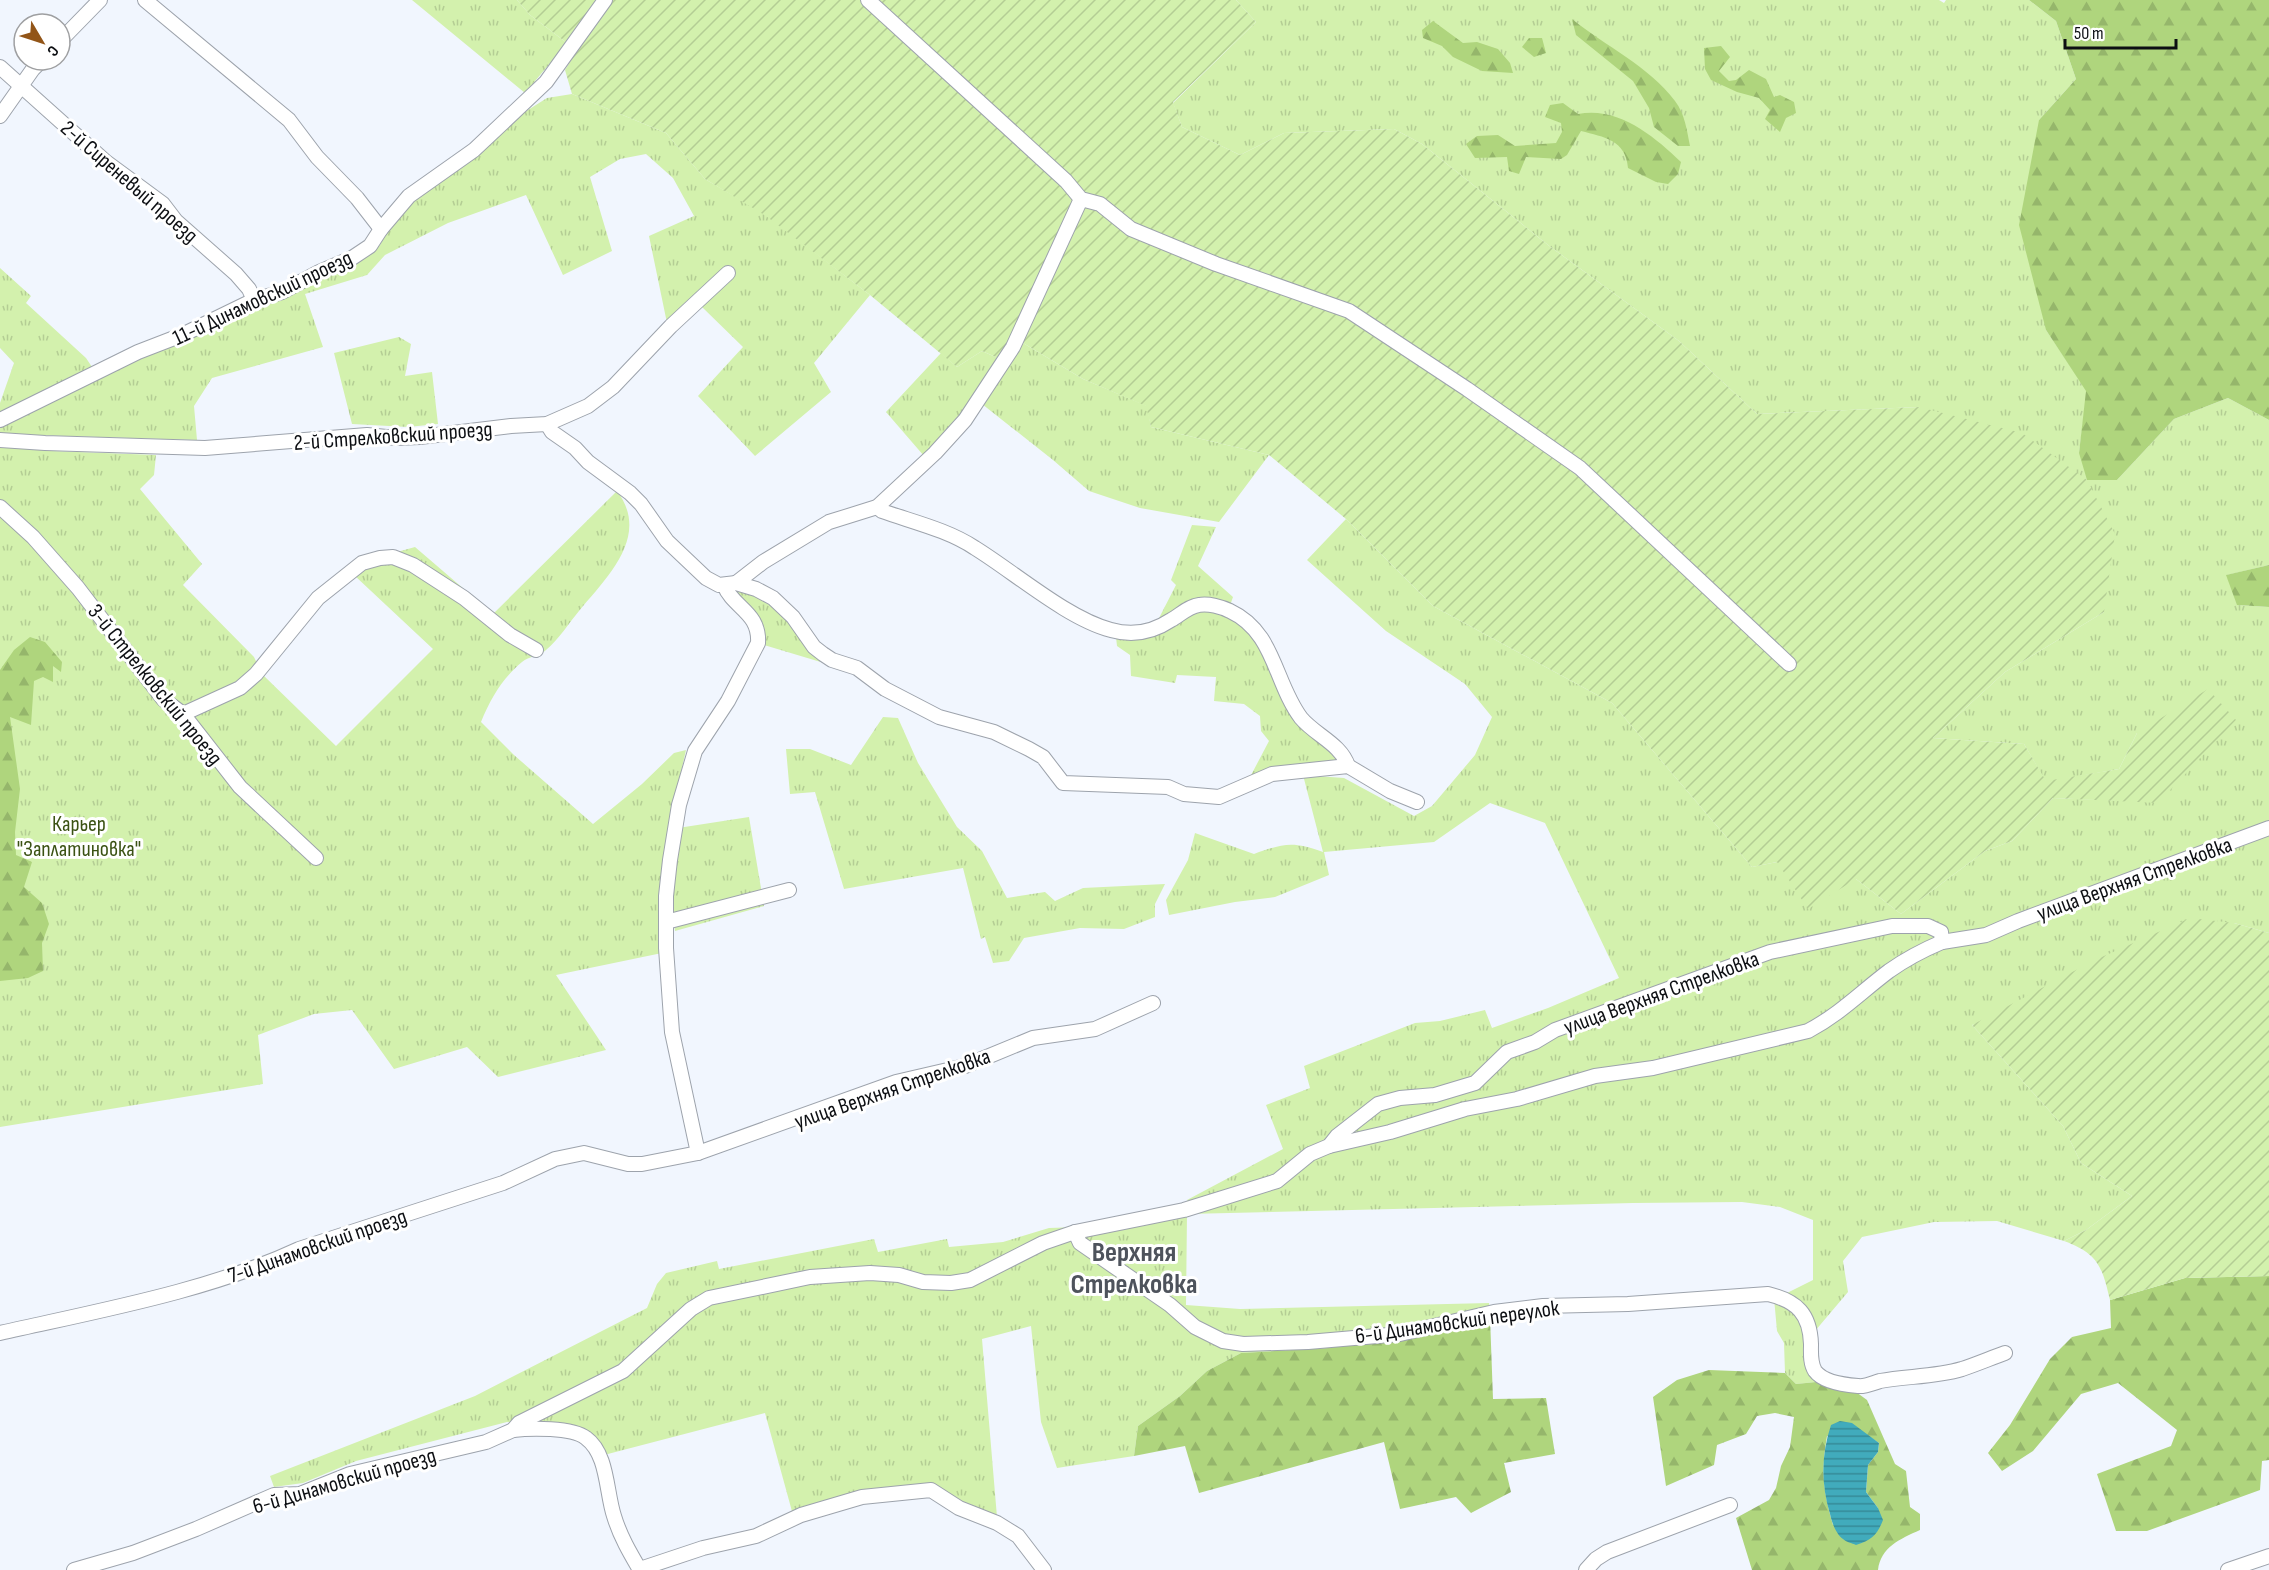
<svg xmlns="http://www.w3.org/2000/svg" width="2269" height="1570" viewBox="0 0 2269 1570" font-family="'Sofia Sans Condensed',sans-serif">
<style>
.grass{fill:url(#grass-tufts)}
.forest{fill:url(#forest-firs);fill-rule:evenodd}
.garden{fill:url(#garden-furrows)}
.water{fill:url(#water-rules)}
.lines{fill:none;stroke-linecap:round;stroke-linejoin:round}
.street-casing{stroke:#9da3ac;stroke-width:16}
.street{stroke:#fff;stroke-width:14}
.labels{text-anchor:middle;stroke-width:6;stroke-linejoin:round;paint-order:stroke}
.street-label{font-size:22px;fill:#0d0f13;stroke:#fff}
.park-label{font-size:22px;fill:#3b5214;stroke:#fff}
.district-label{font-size:28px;font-weight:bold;fill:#4e535c;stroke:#fff}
</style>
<defs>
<pattern id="grass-tufts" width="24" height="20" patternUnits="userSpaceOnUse" patternTransform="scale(1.5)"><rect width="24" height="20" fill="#d3f1ad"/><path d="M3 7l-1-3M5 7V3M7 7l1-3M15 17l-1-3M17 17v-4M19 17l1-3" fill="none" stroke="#b4cd94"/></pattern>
<pattern id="forest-firs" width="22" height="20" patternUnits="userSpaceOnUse" patternTransform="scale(1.5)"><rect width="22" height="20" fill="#afd57d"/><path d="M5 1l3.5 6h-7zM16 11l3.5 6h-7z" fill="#95b66b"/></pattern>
<pattern id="garden-furrows" width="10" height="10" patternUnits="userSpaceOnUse" patternTransform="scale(1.5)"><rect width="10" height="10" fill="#d3f1ad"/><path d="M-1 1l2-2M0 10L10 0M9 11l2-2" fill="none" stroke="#b4cd94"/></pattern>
<pattern id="water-rules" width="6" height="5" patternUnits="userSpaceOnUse" patternTransform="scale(1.5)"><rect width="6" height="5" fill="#41abbc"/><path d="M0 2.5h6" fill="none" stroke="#358a98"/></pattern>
</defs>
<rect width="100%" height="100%" fill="#f1f6fe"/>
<g class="grass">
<path d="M 412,0 L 517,0 L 530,15 L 567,43 L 525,93 Z"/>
<path d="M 1236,0 L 1939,0 L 1944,3 L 1946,0 L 2029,0 L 2056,21 L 2076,79 L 2039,120 L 2046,330 L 2087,391 L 2079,453 L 2117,480 L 2174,419 L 2228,398 L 2269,420 L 2269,565 L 2227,575 L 2238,605 L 2269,607 L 2269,933 L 2234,923 L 1972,1025 L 2063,1126 L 2081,1163 L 2132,1196 L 2086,1230 L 2064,1241 L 1997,1221 L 1934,1222 L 1862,1237 L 1843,1261 L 1848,1292 L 1815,1331 L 1809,1311 L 1787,1293 L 1813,1280 L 1813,1220 L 1780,1207 L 1742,1202 L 1633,1203 L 1187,1214 L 1186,1305 L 1240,1309 L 1489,1303 L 1490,1317 L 1328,1348 L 1241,1353 L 1207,1371 L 1180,1396 L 1138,1426 L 1134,1456 L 1057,1468 L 1041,1422 L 1031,1326 L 982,1339 L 997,1517 L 962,1504 L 938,1489 L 793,1515 L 765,1413 L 604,1455 L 575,1428 L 507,1422 L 356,1461 L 303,1483 L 274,1487 L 270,1476 L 475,1396 L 647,1308 L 657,1284 L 666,1273 L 717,1261 L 719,1269 L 874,1239 L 878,1252 L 947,1239 L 949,1247 L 1003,1242 L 1049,1228 L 1078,1227 L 1189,1203 L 1187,1200 L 1283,1149 L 1266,1105 L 1310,1088 L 1304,1066 L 1415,1023 L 1440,1021 L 1485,1010 L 1492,1028 L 1548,1008 L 1619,978 L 1545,823 L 1490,803 L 1434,842 L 1324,852 L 1329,875 L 1275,897 L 1235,902 L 1169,915 L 1166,900 L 1188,860 L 1195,833 L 1254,854 C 1284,843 1293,841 1323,852 L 1303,775 L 1344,778 L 1414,816 L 1432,806 L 1475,755 L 1492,717 L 1465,684 L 1386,631 L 1307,560 L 1346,519 L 1433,606 L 1612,703 L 1752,867 L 1777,862 L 1856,879 L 1901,914 L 1985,851 L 2012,841 L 2053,798 L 2158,802 L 2137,733 L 2119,769 L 2046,782 L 2024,744 L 1933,738 L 2005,672 L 2104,612 L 1919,407 L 1757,414 L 1679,341 L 1548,245 L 1422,144 L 1394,129 L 1284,133 L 1240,155 L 1182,127 L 1173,103 L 1256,22 Z"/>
<path d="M 572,94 L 666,133 L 705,179 L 766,215 L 870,295 L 814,363 L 831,392 L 755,456 L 698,396 L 743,347 L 702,307 L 676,330 L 667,323 L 649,236 L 694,216 L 673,178 L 646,154 L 620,159 L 590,177 L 612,251 L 563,275 L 526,195 L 448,223 L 385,255 L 367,275 L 305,294 L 323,347 L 212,378 L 194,406 L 197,440 L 0,434 L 0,427 L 141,358 L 284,296 L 367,257 L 380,245 L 387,232 L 411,202 L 520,115 L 547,98 Z"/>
<path d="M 0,268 L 31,296 L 26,303 L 86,358 L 94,370 L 0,415 L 0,403 L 14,363 L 0,348 Z"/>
<path d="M 399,337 L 411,344 L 405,376 L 432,372 L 438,424 L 408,427 L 352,424 L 334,353 Z"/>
<path d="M 1023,343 L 1083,379 L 1147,406 L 1151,427 L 1269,455 L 1219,522 L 1140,508 L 1089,491 L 1053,460 L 982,404 Z"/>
<path d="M 982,351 L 1000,359 L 959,417 L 924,456 L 886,412 L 941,353 L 957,367 Z"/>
<path d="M 0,446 L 52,451 L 156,455 L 154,475 L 140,489 L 202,564 L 183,585 L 254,657 L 262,674 L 336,746 L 433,649 L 355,576 L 390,554 L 415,547 L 493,614 L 617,491 C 651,536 607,577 579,611 C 569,623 559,639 546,650 C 540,656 529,656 522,662 C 502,679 491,698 481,722 L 514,755 L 593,824 L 642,784 L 674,753 L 686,750 L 674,803 L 662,953 L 556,975 L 606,1050 L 498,1077 L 467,1047 L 394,1069 L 352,1010 L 314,1014 L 258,1035 L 263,1084 L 0,1127 Z"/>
<path d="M 1192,525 L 1216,527 L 1198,566 L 1233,597 L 1227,614 L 1261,643 L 1275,677 L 1331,747 L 1339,761 L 1249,779 L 1269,741 L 1261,731 L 1260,716 L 1244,704 L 1214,701 L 1216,677 L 1177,675 L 1175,683 L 1131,676 L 1130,655 L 1117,646 L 1116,637 L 1157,622 L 1176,585 L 1171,580 Z"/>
<path d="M 731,589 L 741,590 L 772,602 L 824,663 L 764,645 Z"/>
<path d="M 883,717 L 898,718 L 918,763 L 957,827 L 982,851 L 1007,898 L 1045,892 L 1055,901 L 1083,888 L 1165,884 L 1155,904 L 1155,917 L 1124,929 L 1080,928 L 1024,938 L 1009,961 L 993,963 L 985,937 L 981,939 L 963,868 L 844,889 L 815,792 L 790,794 L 786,749 L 810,749 L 851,765 Z"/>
<path d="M 749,817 L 764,906 L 675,931 L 671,897 L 678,828 Z"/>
<path d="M 1774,1298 C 1819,1316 1798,1349 1816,1382 L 1796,1384 L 1785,1373 L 1784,1343 L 1777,1331 Z"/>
</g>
<g class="forest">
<path d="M 2029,0 L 2269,0 L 2269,420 L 2228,398 L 2174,419 L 2117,480 L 2087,480 L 2079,453 L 2086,391 L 2046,330 L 2019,225 L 2039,120 L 2076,79 L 2056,21 Z"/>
<path d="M 1572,19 C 1605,46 1649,66 1675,101 C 1685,114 1687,131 1690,146 L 1678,146 L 1654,127 L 1649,108 L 1633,81 L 1576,35 Z"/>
<path d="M 1433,21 L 1463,43 L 1477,42 L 1498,49 L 1510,63 L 1513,73 L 1482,71 L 1453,57 L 1442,46 L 1423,38 L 1422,30 Z"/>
<path d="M 1529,38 L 1542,38 L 1546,53 L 1534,57 L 1522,47 Z"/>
<path d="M 1721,46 L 1730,57 L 1719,71 L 1729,81 L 1736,80 L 1749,70 L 1766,79 L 1774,97 L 1780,95 L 1794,102 L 1796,113 L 1786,118 L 1780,132 L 1765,119 L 1770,110 L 1759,98 L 1737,92 L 1711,80 L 1705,69 L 1704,48 Z"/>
<path d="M 1563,103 L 1578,114 C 1618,106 1654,136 1681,162 L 1678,174 L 1668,184 L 1656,182 L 1628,168 C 1626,140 1604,137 1581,131 L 1567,155 L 1561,159 L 1526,157 L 1519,174 L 1509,171 L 1507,157 L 1475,158 L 1466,144 L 1477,136 L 1498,135 L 1515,146 L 1556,143 L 1562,132 L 1561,123 L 1545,117 L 1550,105 Z"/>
<path d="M 2269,565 L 2269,607 L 2237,605 L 2226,575 Z"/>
<path d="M 30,637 L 45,642 L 62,662 L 61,672 L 53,666 L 53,682 L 43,677 L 34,681 L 31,725 L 10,717 L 20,789 L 15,832 L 16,855 L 32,862 L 24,887 L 42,903 L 49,924 L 42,943 L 43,971 L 28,978 L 0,981 L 0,670 L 14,650 Z"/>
<path d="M 2269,1276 L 2269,1460 L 2262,1461 L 2260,1490 L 2147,1531 L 2116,1531 L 2097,1474 L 2171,1446 L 2177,1430 L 2118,1383 L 2081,1394 L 2033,1451 L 2002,1471 L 1988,1453 L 2010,1425 L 2050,1359 L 2072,1337 L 2111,1328 L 2110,1300 L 2185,1278 Z"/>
<path d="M 1490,1317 L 1493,1399 L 1546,1398 L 1555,1454 L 1504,1463 L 1511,1492 L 1471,1513 L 1456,1497 L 1400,1509 L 1384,1442 L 1199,1493 L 1185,1446 L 1134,1456 L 1138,1426 L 1180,1396 L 1207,1371 L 1241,1353 L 1328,1348 Z"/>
<path d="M 1709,1370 L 1785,1373 L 1796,1384 L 1816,1382 L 1840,1387 L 1856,1392 L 1867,1400 L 1895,1464 L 1906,1471 L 1910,1507 L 1920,1514 L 1920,1530 C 1900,1539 1881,1547 1878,1570 L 1752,1570 L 1736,1518 L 1769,1500 L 1776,1488 L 1781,1466 L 1790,1447 L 1794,1417 L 1775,1413 L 1757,1416 L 1746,1434 L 1717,1445 L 1714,1465 L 1666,1486 L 1653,1397 L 1677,1380 ZM 1865,1434 L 1879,1443 L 1878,1452 L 1868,1465 L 1866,1492 L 1878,1508 L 1833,1525 C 1823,1490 1821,1473 1827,1436 Z"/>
</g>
<g class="garden">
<path d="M 517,0 L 597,0 L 567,43 L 530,15 Z"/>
<path d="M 613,0 L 1236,0 L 1256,22 L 1173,102 L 1182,127 L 1240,155 L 1284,133 L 1394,129 L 1422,144 L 1548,245 L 1679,341 L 1757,414 L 1919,407 L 2022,433 L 2087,480 L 2115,534 L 2104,612 L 2005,672 L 1933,738 L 2024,744 L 2046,781 L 2119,769 L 2137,733 L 2208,689 L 2236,720 L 2158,803 L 2053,798 L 2012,841 L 1985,851 L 1901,914 L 1856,879 L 1808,909 L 1777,862 L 1752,867 L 1612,703 L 1433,606 L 1346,519 L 1269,455 L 1151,427 L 1146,406 L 1083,379 L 1023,343 L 1000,359 L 982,351 L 957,367 L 870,295 L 766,216 L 705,179 L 666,133 L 572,94 L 565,70 L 584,39 Z"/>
<path d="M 2190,918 L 2234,923 L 2269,933 L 2269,1276 L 2185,1278 L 2110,1300 C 2102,1267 2099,1254 2064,1241 L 2086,1230 L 2132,1196 L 2081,1163 L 2063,1126 L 1972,1025 L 2095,960 Z"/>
</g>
<path class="water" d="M 1840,1421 L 1852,1423 L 1879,1443 L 1878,1452 L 1868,1465 L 1866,1492 L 1878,1508 L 1883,1520 C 1877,1535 1872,1540 1856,1545 C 1852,1543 1846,1542 1843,1539 C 1836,1534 1832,1523 1830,1514 C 1821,1484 1821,1455 1831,1425 Z"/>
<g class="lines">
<g class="street-casing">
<g id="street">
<path d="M 145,0 L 289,120 L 317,157 L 357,198 L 381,229"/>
<path d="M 868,0 L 1066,181 L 1081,199 L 1100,204 L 1131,229 L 1216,264 L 1349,311 L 1467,389 L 1580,468 L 1789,664"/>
<path d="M 60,41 L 100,0"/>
<path d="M 0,67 L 106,162 L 163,204 L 176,221 L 236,274 L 249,289 L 254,300"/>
<path d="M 0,116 L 33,69 L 42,60"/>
<path d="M 0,420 L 138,352 L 182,335 L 254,300 L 282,292 L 319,272 L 352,258 L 370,246 L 381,229 L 409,196 L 474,150 L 546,82 L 605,0"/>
<path d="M 547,424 L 552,432 L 575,448 L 588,462 L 630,493 L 641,504 L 667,541 L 706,578 L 719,585 L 736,583 L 756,589 L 773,598 L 793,617 L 814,647 L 823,654 L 832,660 L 857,668 L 885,689 L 939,717 L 994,732 L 1029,749 L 1043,757 L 1063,783 L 1168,787 L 1184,794 L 1219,797 L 1272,774 L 1348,766 L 1390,791 L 1417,802"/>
<path d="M 0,440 L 45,443 L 205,448 L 367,435 L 396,438 L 420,437 L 511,426 L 547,424 L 588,406 L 613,387 L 671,326 L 728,273"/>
<path d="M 0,507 L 33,537 L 78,588 L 163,699 L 183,714 L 240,787 L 316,858"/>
<path d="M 877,507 L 882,511 C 913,522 948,530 975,548 C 1014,572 1068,619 1111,630 C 1132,636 1153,632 1171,620 C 1180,615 1189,606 1199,605 C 1208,603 1222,607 1230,611 C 1275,632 1274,682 1301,718 C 1315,735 1341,744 1348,766"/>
<path d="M 736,583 L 763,562 L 829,522 L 877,507 L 935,453 L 965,420 L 1013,347 L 1081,199"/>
<path d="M 183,714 L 240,688 L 256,674 L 318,598 L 362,563 L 380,558 L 393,557 L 413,565 L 464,598 L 510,635 L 536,650"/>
<path d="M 666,922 L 789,890"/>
<path d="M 1329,1146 L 1390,1132 L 1465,1109 L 1517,1099 L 1595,1076 L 1653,1068 L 1808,1031 C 1840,1014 1861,992 1889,971 C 1906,959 1923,950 1942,942"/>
<path d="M 698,1153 L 672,1032 L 666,948 L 666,896 L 670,860 L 679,805 L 695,751 L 728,701 L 758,643 C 760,612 733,608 724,585"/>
<path d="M 1075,1232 L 1080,1243 L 1170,1305 L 1195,1327 L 1223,1341 L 1243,1344 L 1308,1342 L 1400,1334 L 1494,1312 L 1543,1306 L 1628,1304 L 1768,1294 C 1797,1301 1810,1314 1811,1344 C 1811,1353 1810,1363 1815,1371 C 1823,1382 1845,1385 1858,1386 C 1865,1387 1873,1383 1880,1381 C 1907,1376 1935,1377 1962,1369 C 1977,1364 1991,1358 2005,1353"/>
<path d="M 0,1333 C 97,1311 209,1291 299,1249 L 503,1183 L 555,1159 L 584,1153 L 628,1164 L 642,1164 L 698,1153 L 896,1082 L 965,1066 L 1033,1038 L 1095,1029 L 1153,1003"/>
<path d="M 513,1430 C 530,1428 572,1427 586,1438 C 608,1454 606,1492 614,1516 C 620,1536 630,1553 640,1570"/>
<path d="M 640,1569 L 703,1548 L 756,1536 L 801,1515 L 862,1497 L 931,1490 L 959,1508 L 997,1523 L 1018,1536 L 1044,1570"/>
<path d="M 74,1570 L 133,1553 L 196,1529 L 274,1495 L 300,1494 L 350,1474 L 486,1442 L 513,1430 L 519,1423 L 623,1371 L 691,1309 L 709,1298 L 810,1277 L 870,1273 L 899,1275 L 923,1282 L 951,1283 L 970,1280 L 1043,1243 L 1075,1232 L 1184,1210 L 1277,1181 L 1310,1154 L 1329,1146 L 1337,1136 L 1378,1104 L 1400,1098 L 1435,1095 L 1475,1083 L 1507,1052 L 1535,1042 L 1555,1030 L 1770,952 L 1892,926 L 1928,926 L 1941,932 L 1942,942 L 1986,935 L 2018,921 L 2269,828"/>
<path d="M 1586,1570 L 1596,1559 L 1607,1552 L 1730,1505"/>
<path d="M 2228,1570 L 2269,1556"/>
</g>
</g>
<use href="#street" class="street"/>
</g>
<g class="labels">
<g class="street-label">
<text transform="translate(130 181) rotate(41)" y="8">2-й Сиреневый проезд</text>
<text transform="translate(262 297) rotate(-25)" y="8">11-й Динамовский проезд</text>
<text transform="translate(393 435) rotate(-4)" y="8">2-й Стрелковский проезд</text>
<text transform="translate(156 684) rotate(51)" y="8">3-й Стрелковский проезд</text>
<text transform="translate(2134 878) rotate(-20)" y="8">улица Верхняя Стрелковка</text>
<text transform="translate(1661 992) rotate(-20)" y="8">улица Верхняя Стрелковка</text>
<text transform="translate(892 1088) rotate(-19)" y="8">улица Верхняя Стрелковка</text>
<text transform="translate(317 1245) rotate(-19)" y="8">7-й Динамовский проезд</text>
<text transform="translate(1457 1321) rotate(-8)" y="8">6-й Динамовский переулок</text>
<text transform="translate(344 1480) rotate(-16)" y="8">6-й Динамовский проезд</text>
</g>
<g class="park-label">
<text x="79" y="831">Карьер<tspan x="79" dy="25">"Заплатиновка"</tspan></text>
</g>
<g class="district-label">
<text x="1134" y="1261">Верхняя<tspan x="1134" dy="32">Стрелковка</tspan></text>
</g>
</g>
<g transform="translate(42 42) rotate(129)"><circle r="28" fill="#ffffff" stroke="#9e9fa1" stroke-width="1.5"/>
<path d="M0-4.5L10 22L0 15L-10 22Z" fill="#925518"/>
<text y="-9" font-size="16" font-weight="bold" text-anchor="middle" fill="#0d0f13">С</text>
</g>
<path d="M2065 39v9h111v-9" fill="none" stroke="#0d0f13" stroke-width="3"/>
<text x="2074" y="39" font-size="18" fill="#0d0f13" stroke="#ffffff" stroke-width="4.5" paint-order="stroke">50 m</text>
</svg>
